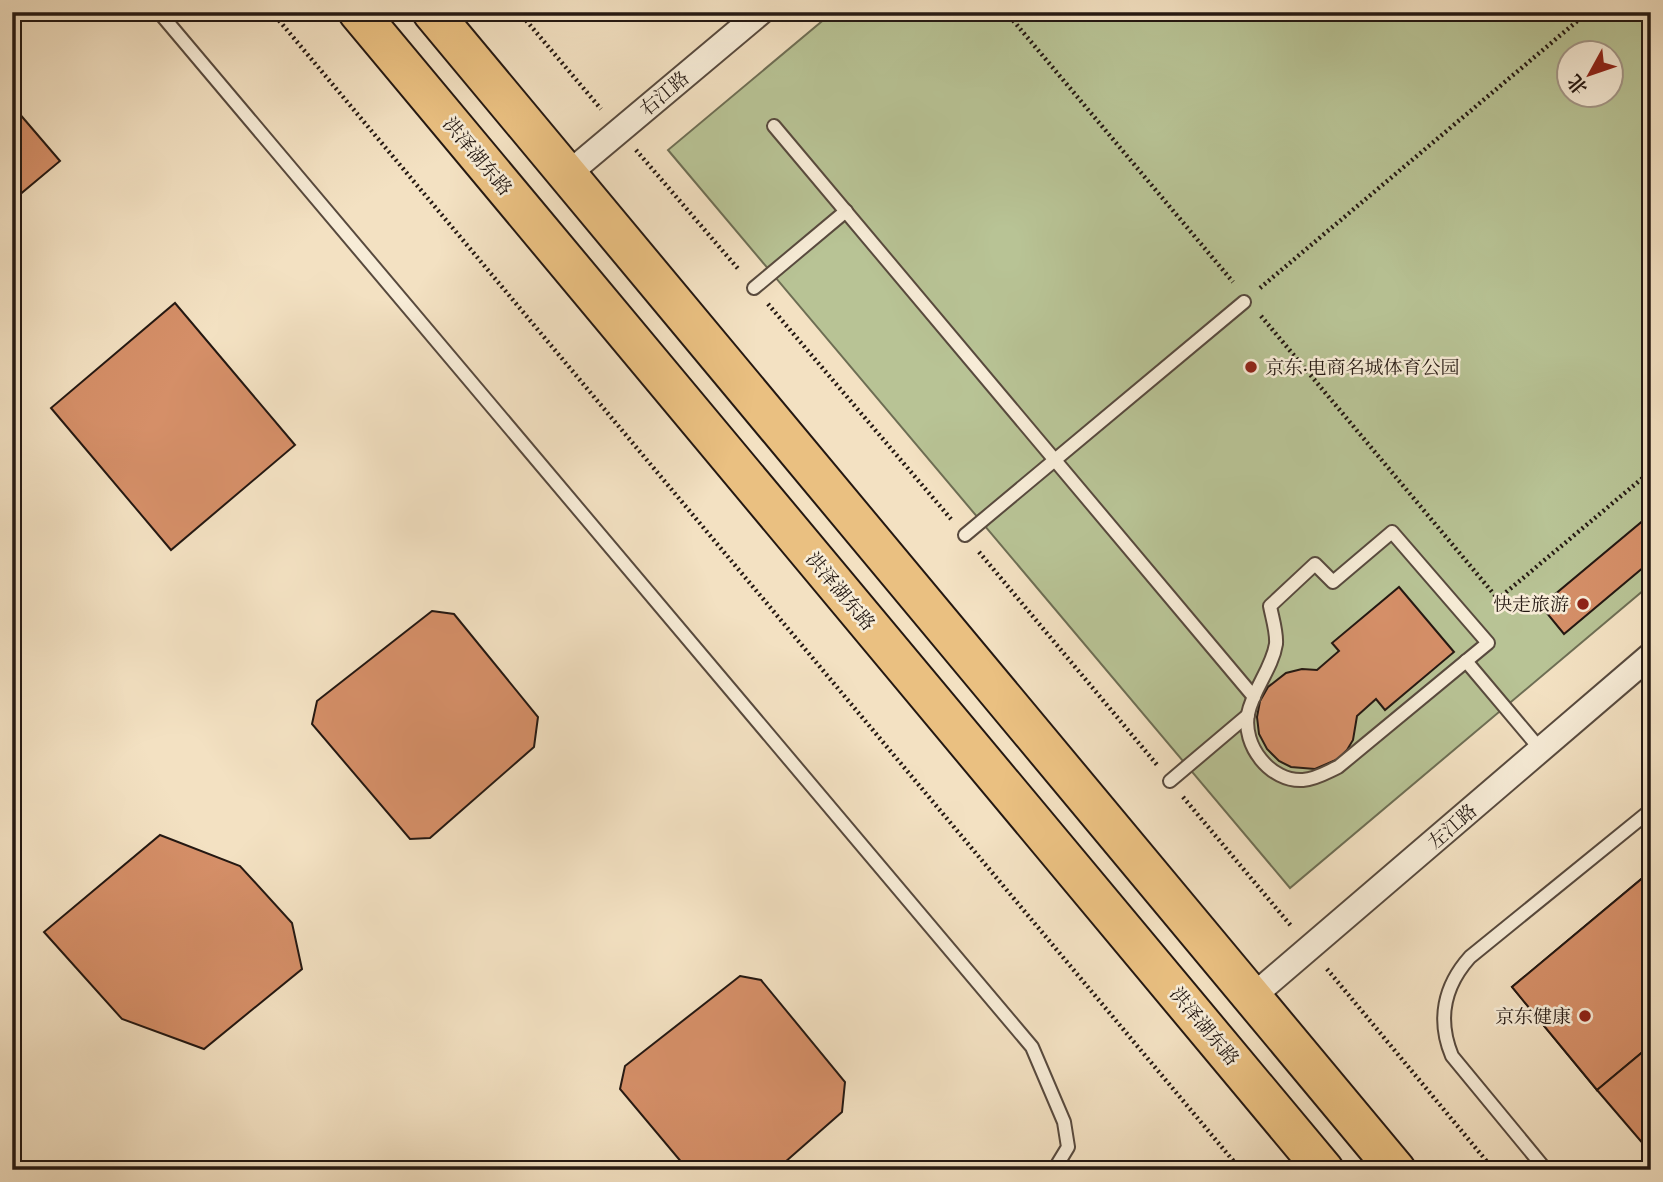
<svg xmlns="http://www.w3.org/2000/svg" width="1663" height="1182" viewBox="0 0 1663 1182" font-family="Alegreya,'Noto Serif SC',serif">
<style>
.pitch{fill:#b8c395;stroke:#6e6e54;stroke-width:2;fill-rule:evenodd}
.building{fill:#d58f68;stroke:#241812;stroke-width:2}
.lines{fill:none;stroke-linecap:round;stroke-linejoin:round}
.lane-casing{stroke:#584a3e;stroke-width:16}
.street-casing{stroke:#584a3e;stroke-width:28}
.primary-casing{stroke:#241812;stroke-width:42}
.path{stroke:#241812;stroke-width:4.5;stroke-dasharray:2 3.5;stroke-linecap:butt}
.lane{stroke:#f7ecd7;stroke-width:12}
.street{stroke:#f7ecd7;stroke-width:24}
.primary{stroke:#eac081;stroke-width:38}
.poi-dot{fill:#8f2418;stroke:#f7ecd7;stroke-width:2.5}
.labels{text-anchor:middle;stroke-width:5;stroke-linejoin:round;paint-order:stroke}
.street-label{font-size:19px;fill:#241812;stroke:#f7ecd7}
.poi-label{font-size:19px;fill:#241812;stroke:#f7ecd7;text-anchor:end}
</style>
<rect width="100%" height="100%" fill="#f3e1c2"/>
<filter id="stains"><feTurbulence type="fractalNoise" baseFrequency=".00286" numOctaves="4"/><feColorMatrix values="0 0 0 0 .2 0 0 0 0 .09 0 0 0 0 .02 0 0 0 .5 -.17"/></filter>
<radialGradient id="worn" r=".72"><stop offset=".6" stop-color="#630" stop-opacity="0"/><stop offset="1" stop-color="#630" stop-opacity=".3"/></radialGradient>
<path class="pitch" d="M 833,12 L 1651,12 L 1651,584 L 1290,888 L 668,150 ZM 1568,52 L 1610,52 L 1610,94 L 1568,94 Z"/>
<g class="building">
<path d="M 12,105 L 60,161 L 12,201 Z"/>
<path d="M 175,303 L 295,445 L 171,550 L 51,408 Z"/>
<path d="M 1651,514 L 1651,561 L 1564,634 L 1541,606 Z"/>
<path d="M 1399,587 L 1454,652 L 1385,710 L 1376,699 L 1357,716 L 1353,740 L 1347,750 L 1338,759 L 1315,769 L 1291,767 L 1279,761 L 1267,749 L 1259,734 L 1257,717 L 1260,701 L 1268,687 L 1286,673 L 1302,669 L 1317,670 L 1339,651 L 1332,643 Z"/>
<path d="M 432,611 L 454,614 L 538,717 L 534,747 L 430,838 L 410,839 L 312,724 L 317,701 Z"/>
<path d="M 160,835 L 240,866 L 292,923 L 302,969 L 204,1049 L 122,1019 L 44,932 Z"/>
<path d="M 1651,871 L 1651,1045 L 1597,1090 L 1512,987 Z"/>
<path d="M 1651,871 L 1651,1045 L 1597,1090 L 1512,987 Z"/>
<path d="M 740,976 L 761,980 L 845,1082 L 842,1112 L 776,1170 L 688,1170 L 620,1089 L 625,1066 Z"/>
<path d="M 1651,1045 L 1651,1153 L 1597,1090 Z"/>
</g>
<g class="lines">
<g class="lane-casing">
<g id="lane">
<path d="M 159,12 L 1032,1047 L 1064,1122 L 1068,1147 L 1054,1170"/>
<path d="M 774,126 L 1254,697"/>
<path d="M 754,288 L 846,211"/>
<path d="M 1392,532 L 1488,643 L 1338,767 C 1327,772 1316,779 1303,780 C 1270,782 1242,745 1248,714 C 1253,689 1272,669 1276,644 C 1277,632 1272,617 1270,606 L 1315,564 L 1333,582 Z"/>
<path d="M 965,535 L 1244,302"/>
<path d="M 1466,661 L 1541,750"/>
<path d="M 1170,781 L 1248,715"/>
<path d="M 1546,1170 L 1452,1056 C 1437,1020 1444,986 1470,957 L 1651,810"/>
</g>
</g>
<g class="street-casing">
<g id="street">
<path d="M 568,174 L 761,12"/>
<path d="M 1252,997 L 1651,655"/>
</g>
</g>
<g class="primary-casing">
<g id="primary">
<path d="M 358,12 L 1324,1170"/>
<path d="M 432,12 L 1396,1170"/>
</g>
</g>
<g class="path">
<path d="M 272,12 L 1241,1170"/>
<path d="M 519,12 L 601,109"/>
<path d="M 1006,12 L 1233,282"/>
<path d="M 636,150 L 740,271"/>
<path d="M 1260,288 L 1588,12"/>
<path d="M 768,304 L 951,519"/>
<path d="M 1261,316 L 1498,599 L 1651,471"/>
<path d="M 979,552 L 1158,766"/>
<path d="M 1183,797 L 1292,927"/>
<path d="M 1327,969 L 1494,1170"/>
</g>
<use href="#lane" class="lane"/>
<use href="#street" class="street"/>
<use href="#primary" class="primary"/>
</g>
<g class="poi-dot">
<circle cx="1251" cy="367" r="7"/>
<circle cx="1583" cy="604" r="7"/>
<circle cx="1585" cy="1016" r="7"/>
</g>
<g class="labels">
<g class="street-label">
<text transform="translate(664 93) rotate(-40)" y="7">右江路</text>
<text transform="translate(478 156) rotate(50)" y="7">洪泽湖东路</text>
<text transform="translate(841 591) rotate(50)" y="7">洪泽湖东路</text>
<text transform="translate(1452 826) rotate(-41)" y="7">左江路</text>
<text transform="translate(1205 1026) rotate(50)" y="7">洪泽湖东路</text>
</g>
<g class="poi-label">
<text x="1265" y="374" text-anchor="start">京东·电商名城体育公园</text>
<text x="1569" y="611">快走旅游</text>
<text x="1571" y="1023">京东健康</text>
</g>
</g>
<rect width="1663" height="1182" fill="none" stroke="#f3e1c2" stroke-width="42"/>
<rect x="14" y="14" width="1635" height="1154" fill="none" stroke="#241812" stroke-width="3.5"/>
<rect x="21" y="21" width="1621" height="1140" fill="none" stroke="#241812" stroke-width="2"/>
<g transform="translate(1590 74) rotate(230)"><circle r="33" fill="#f7ecd7" stroke="#a39788" stroke-width="2"/>
<path d="M0-5L12 26L0 18L-12 26Z" fill="#8f2418"/>
<text y="-10" font-size="19" font-weight="bold" text-anchor="middle" fill="#241812">北</text>
</g>
<rect width="100%" height="100%" filter="url(#stains)"/>
<rect width="100%" height="100%" fill="url(#worn)"/>
</svg>
